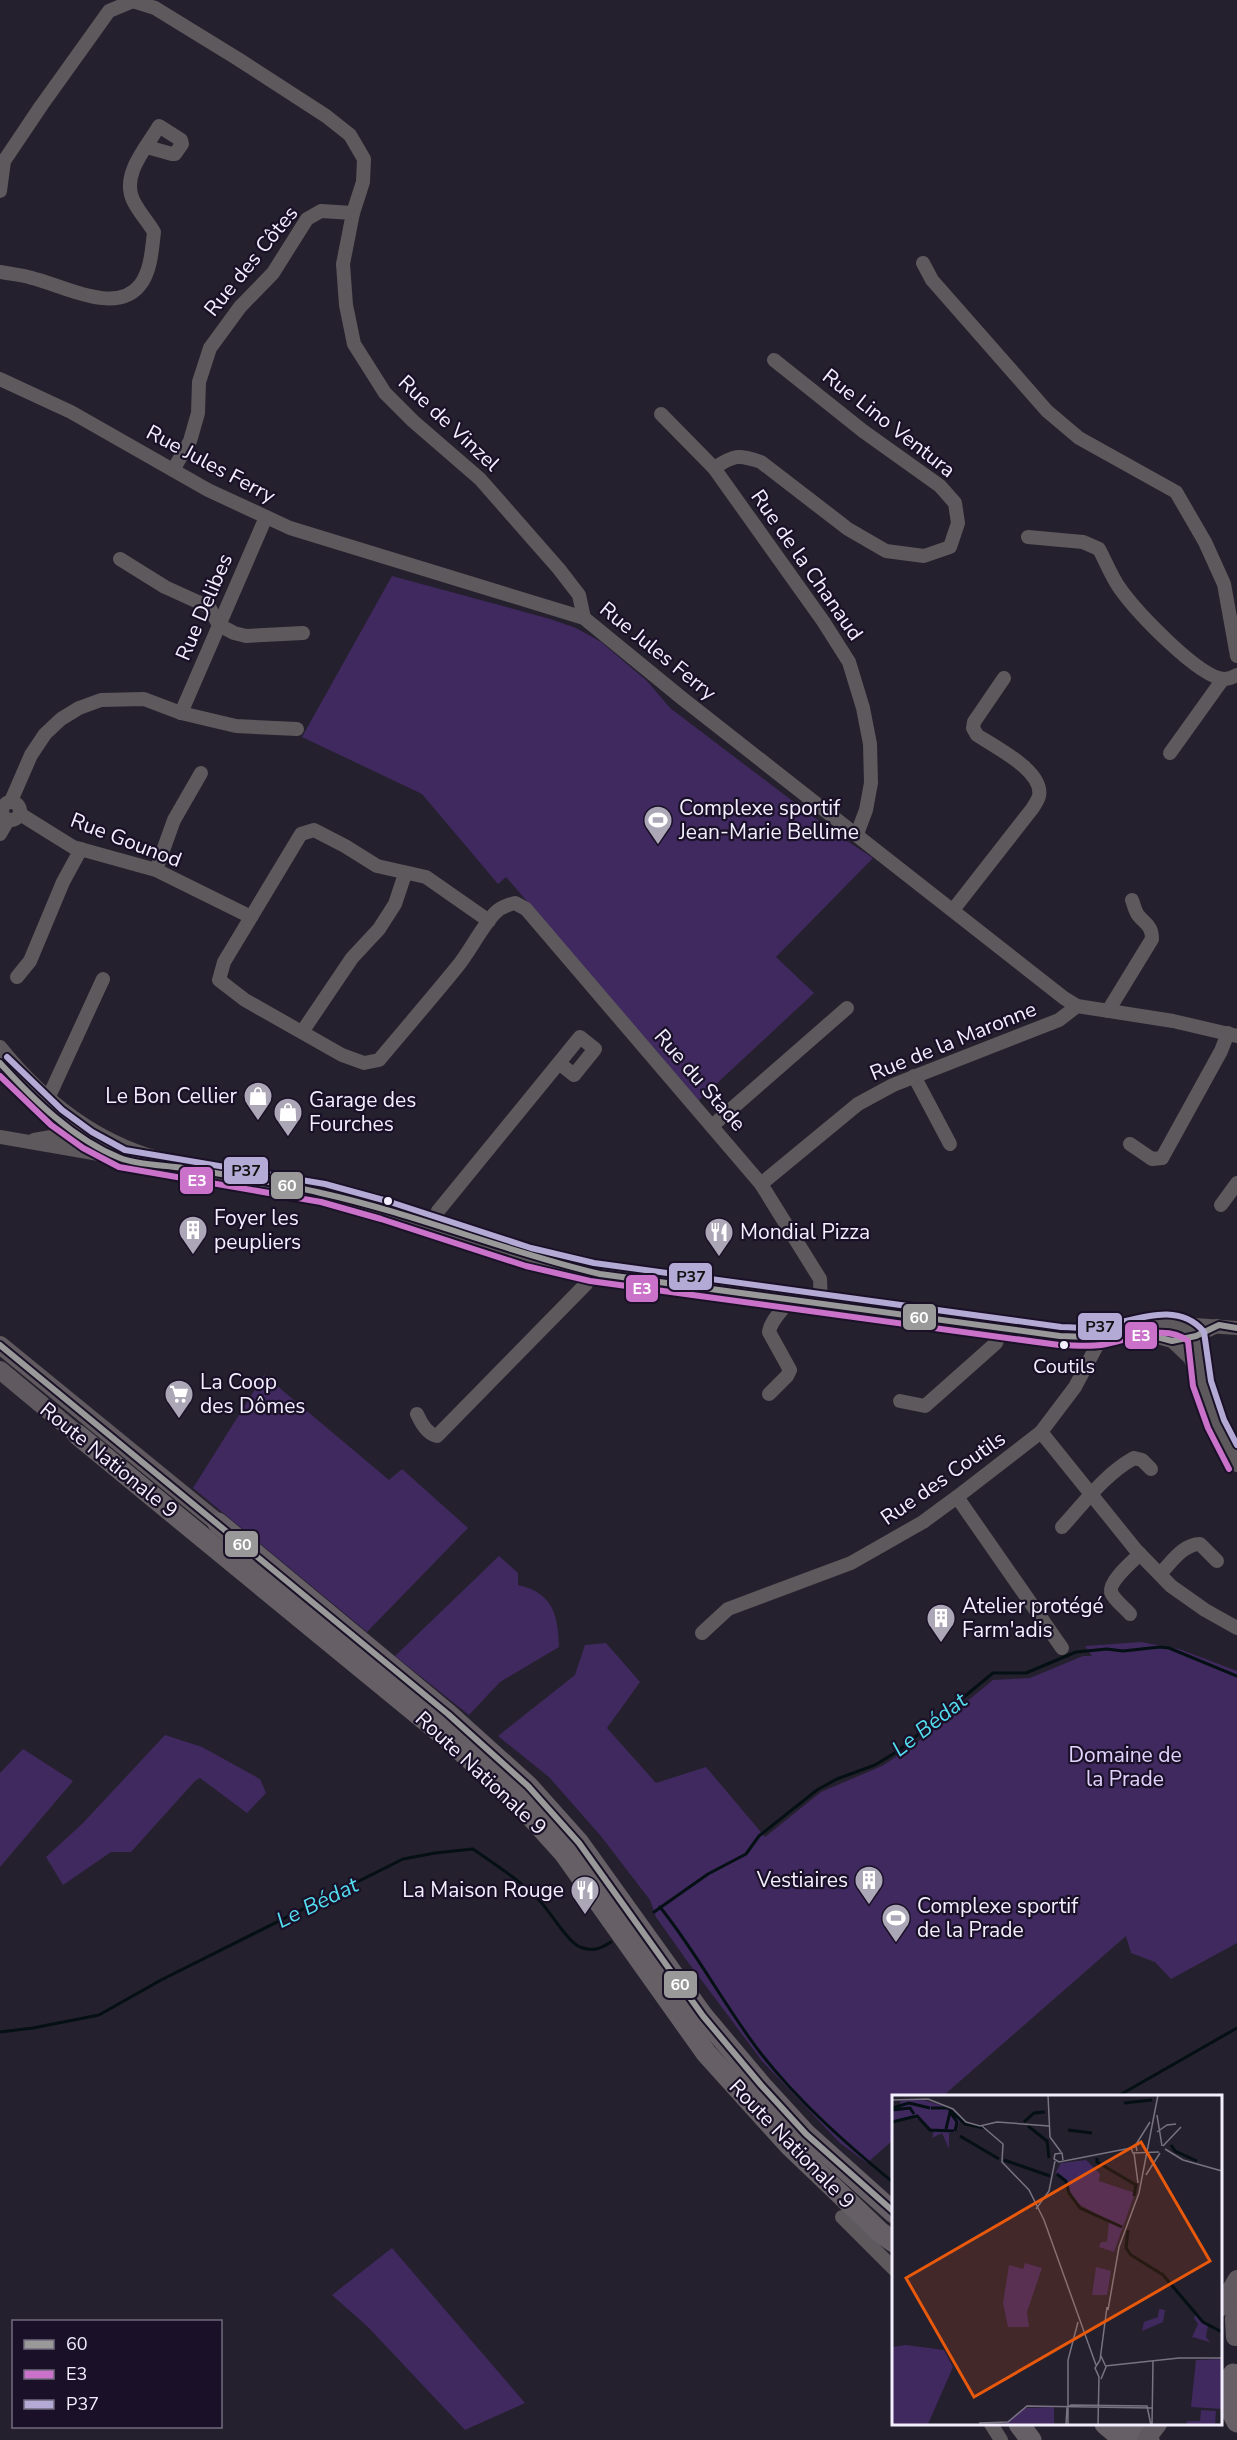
<svg xmlns="http://www.w3.org/2000/svg" width="1237" height="2440" viewBox="0 0 1237 2440" font-family="'Nunito Sans',sans-serif">
<style>
.green{fill:#40295f}
.lines{fill:none;stroke-linecap:round;stroke-linejoin:round}
.stream{stroke:#041014;stroke-width:3}
.minor{stroke:#5d595c;stroke-width:14}
.major{stroke:#60595f;stroke-width:18}
.highway{stroke:#666066;stroke-width:21}
.major-bridge{stroke:#60595f;stroke-width:18}
.bus-1-casing{stroke:#1a1128;stroke-width:10}
.bus-2-casing{stroke:#1a1128;stroke-width:10}
.bus-3-casing{stroke:#1a1128;stroke-width:10}
.bus-1{stroke:#999;stroke-width:6}
.bus-2{stroke:#ca72ca;stroke-width:6}
.bus-3{stroke:#b3aad5;stroke-width:6}
.bus-dot{fill:#f4efff;stroke:#1a1128;stroke-width:2}
.labels{text-anchor:middle;stroke-width:4.5;stroke-linejoin:round;paint-order:stroke}
.bus-label{font-size:20px;fill:#f4efff;stroke:#1a1128}
.street-label{font-size:21px;fill:#f4efff;stroke:#1a1128}
.poi-label{font-size:21px;fill:#f4efff;stroke:#1a1128;text-anchor:start}
.park-label{font-size:21px;fill:#e2d3fe;stroke:#1a1128}
.water-label{font-size:22px;font-style:italic;fill:#52ddf0;stroke:#1a1128}
.inset-river{fill:none;stroke:#041014;stroke-width:3}
.inset-road{fill:none;stroke:#787381;stroke-width:1.5}
.view{fill:#e8590c;fill-opacity:0.15;stroke:#e8590c;stroke-width:3}
.inset-edge{fill:none;stroke:#f4efff;stroke-width:3}
.line-badge{stroke:#1a1128;stroke-width:2}
.badge-label{font-size:16px;text-anchor:middle;font-weight:bold;fill:#fff}
.pale-badge-label{font-size:16px;text-anchor:middle;font-weight:bold;fill:#111}
</style>
<rect width="100%" height="100%" fill="#25202d"/>
<g class="green">
<path d="M 392,576 L 550,619 L 576,628 L 601,642 L 647,681 L 670,708 L 832,831 L 873,858 L 776,957 L 814,993 L 698,1101 L 506,877 L 498,884 L 422,794 L 302,737 Z"/>
<path d="M 264,1375 L 389,1480 L 402,1469 L 468,1528 L 367,1632 L 193,1488 Z"/>
<path d="M 499,1556 L 518,1573 L 518,1585 C 553,1593 558,1614 559,1647 L 500,1682 L 469,1715 L 395,1656 Z"/>
<path d="M 1141,1642 L 1179,1649 L 1237,1671 L 1237,1943 L 1171,1979 L 1155,1962 L 1131,1953 L 1126,1936 L 943,2096 L 894,2096 L 893,2140 L 867,2163 L 840,2143 L 762,2061 L 685,1958 L 656,1917 L 650,1900 L 600,1835 L 549,1777 L 498,1736 L 575,1675 L 585,1645 L 606,1643 L 640,1682 L 607,1728 L 656,1783 L 706,1767 L 765,1837 L 821,1792 L 882,1766 L 910,1748 L 993,1680 L 1030,1678 L 1083,1656 L 1092,1656 L 1085,1646 Z"/>
<path d="M 165,1735 L 202,1747 L 260,1779 L 266,1793 L 247,1813 L 200,1778 L 195,1781 L 131,1852 L 111,1852 L 63,1885 L 46,1857 L 83,1823 Z"/>
<path d="M 23,1749 L 73,1781 L 0,1867 L 0,1773 Z"/>
<path d="M 392,2248 L 525,2403 L 465,2430 L 368,2327 L 332,2295 Z"/>
</g>
<g class="lines">
<g class="stream">
<path d="M 660,1907 C 697,1953 724,2005 759,2051 C 798,2101 845,2143 894,2183"/>
<path d="M 654,1912 L 708,1874 L 746,1854 L 759,1836 L 817,1790 L 837,1779 L 875,1765 L 898,1751 L 993,1673 L 1026,1673 L 1076,1652 L 1107,1649 L 1123,1651 L 1160,1647 L 1169,1648 L 1237,1676"/>
<path d="M 0,2032 L 33,2028 L 99,2015 L 161,1980 L 403,1859 L 435,1853 L 473,1849 C 496,1865 521,1881 540,1901 C 551,1913 567,1941 580,1947 C 593,1952 600,1949 611,1942"/>
<path d="M 1118,2096 L 1237,2028"/>
</g>
<g class="minor">
<path d="M 133,1 L 155,8 L 238,59 L 326,116 L 350,135 L 364,159 L 363,182 L 353,213 L 343,264 L 346,305 L 354,344 L 385,393 L 413,421 L 480,479 L 559,569 L 579,595 L 584,618"/>
<path d="M 0,191 L 4,161 L 41,106 L 109,11 L 133,1"/>
<path d="M 923,263 L 932,280 L 1047,411 L 1079,438 L 1176,492 L 1205,542 L 1224,584 L 1237,656"/>
<path d="M 0,272 C 11,274 22,275 32,278 C 62,285 116,316 140,285 C 151,271 152,249 154,232 C 148,222 138,211 133,200 C 121,174 147,147 159,126 L 181,140 L 182,144 L 175,154 L 172,154 L 147,147"/>
<path d="M 0,379 L 71,412 L 208,490 L 290,528 L 584,618 L 683,699 L 1064,998 L 1077,1006 L 1173,1021 L 1237,1036"/>
<path d="M 661,414 L 714,468 L 823,621 L 849,662 L 863,708 L 870,744 L 871,783 L 866,810 L 857,834"/>
<path d="M 714,468 C 734,455 738,454 761,462 L 848,529 L 886,551 L 924,556 L 950,547 L 958,523 L 955,503 L 940,486 L 863,431 L 774,360"/>
<path d="M 173,470 L 190,441 L 198,413 L 199,382 L 210,348 L 240,307 L 273,273 L 307,219 L 321,211 L 353,213"/>
<path d="M 1028,537 L 1083,542 L 1099,549 C 1106,562 1112,578 1121,590 C 1137,612 1198,677 1224,679 C 1229,679 1233,677 1237,675"/>
<path d="M 120,559 L 165,587 L 209,607 L 219,625 L 234,633 L 246,636 L 303,633"/>
<path d="M 181,713 L 266,517"/>
<path d="M 1170,753 L 1223,679"/>
<path d="M 11,801 L 31,755 L 45,734 L 61,719 L 79,708 L 101,700 L 144,699 L 181,713 L 236,726 L 297,729"/>
<circle cx="11" cy="811" r="9"/>
<path d="M 20,814 L 73,847 L 156,870 L 251,917"/>
<path d="M 0,834 L 8,820"/>
<path d="M 156,870 L 174,820 L 201,773"/>
<path d="M 953,910 L 1032,809 C 1034,806 1038,800 1039,796 C 1044,771 995,747 977,735 L 973,728 L 974,722 L 1004,678"/>
<path d="M 489,921 L 426,877 L 377,866 L 345,846 L 314,830 L 301,834 L 224,962 L 219,980 L 245,1000 L 342,1055 L 364,1063 L 379,1060 C 405,1029 431,999 457,967 C 470,951 481,928 495,913 C 501,907 507,905 515,903 L 526,909 L 761,1184 L 820,1279 L 821,1305"/>
<path d="M 17,977 L 30,961 L 63,882 L 81,849"/>
<path d="M 1108,1011 L 1152,939 C 1152,925 1145,924 1138,915 C 1135,911 1134,905 1132,900"/>
<path d="M 302,1032 L 352,958 L 379,929 L 395,904 L 405,874"/>
<path d="M 0,1047 C 41,1098 93,1140 157,1158"/>
<path d="M 0,1063 C 31,1098 66,1132 109,1153"/>
<path d="M 914,1076 L 950,1144"/>
<path d="M 45,1105 L 103,979"/>
<path d="M 712,1126 L 847,1008"/>
<path d="M 0,1137 L 323,1193 L 384,1210 L 529,1257 L 600,1274 L 642,1281 L 1060,1336 L 1089,1337 L 1134,1331 L 1146,1325 L 1167,1323 L 1237,1328"/>
<path d="M 34,1140 L 80,1132"/>
<path d="M 1130,1144 L 1152,1159 L 1162,1158 L 1221,1051 L 1228,1033"/>
<path d="M 761,1184 L 858,1104 L 893,1085 L 1059,1020 L 1077,1006"/>
<path d="M 1221,1205 L 1237,1183"/>
<path d="M 432,1225 L 438,1211 L 580,1037 L 595,1049 L 574,1075 L 559,1063"/>
<path d="M 1136,1331 L 1172,1341 L 1196,1336 L 1217,1326"/>
<path d="M 1189,1332 L 1196,1336 L 1201,1372"/>
<path d="M 1172,1341 L 1190,1358 L 1202,1383 L 1216,1424 L 1237,1465"/>
<path d="M 769,1394 L 787,1376 L 790,1370 L 769,1332 C 771,1319 783,1311 789,1300"/>
<path d="M 900,1401 L 925,1406 L 996,1343 L 1002,1329"/>
<path d="M 417,1414 C 421,1423 427,1434 437,1436 L 586,1284 L 592,1272"/>
<path d="M 1041,1432 L 1136,1550 L 1171,1586 L 1205,1610 L 1237,1628"/>
<path d="M 957,1497 L 1062,1648"/>
<path d="M 1062,1527 C 1084,1503 1105,1474 1134,1458 L 1142,1460 L 1151,1469"/>
<path d="M 1160,1574 C 1171,1563 1183,1544 1200,1544 L 1217,1561"/>
<path d="M 1130,1614 C 1125,1608 1113,1599 1111,1592 C 1109,1581 1133,1561 1140,1554"/>
<path d="M 702,1633 L 728,1609 L 851,1563 L 923,1522 L 957,1497 L 1041,1432 L 1075,1387 L 1102,1336"/>
<path d="M 842,2217 L 894,2269"/>
<path d="M 991,2424 L 1001,2440"/>
</g>
<g class="major">
<path d="M 0,1345 L 218,1523"/>
<path d="M 0,1370 L 78,1435"/>
<path d="M 1220,2308 L 1237,2279"/>
<path d="M 1235,2337 L 1234,2319 L 1237,2306"/>
</g>
<g class="highway">
<path d="M 78,1435 L 442,1734 L 517,1801 L 564,1853 L 706,2053 L 790,2146 L 881,2233 L 894,2242"/>
<path d="M 218,1523 L 448,1714 L 528,1786 L 579,1843 L 703,2016 L 761,2085 L 806,2134 L 894,2213"/>
<path d="M 1233,2374 C 1224,2395 1226,2402 1237,2422"/>
<path d="M 1019,2424 L 1031,2440"/>
<path d="M 1105,2424 L 1124,2440"/>
<path d="M 1130,2424 L 1149,2440"/>
</g>
<path class="major-bridge" d="M 1146,2440 L 1158,2424"/>
<g class="bus-1-casing">
<g id="bus-1">
<path d="M 0,1063 C 34,1100 73,1139 120,1158 C 138,1165 163,1165 183,1168 C 229,1175 276,1182 321,1193 C 416,1214 506,1252 600,1274 L 1060,1336 L 1089,1337 L 1134,1331 L 1172,1341 L 1196,1336 L 1219,1325 L 1237,1328"/>
<path d="M 0,1345 L 448,1714 L 528,1786 L 579,1843 L 703,2016 L 761,2085 L 806,2134 L 894,2212"/>
</g>
</g>
<g class="bus-2-casing">
<path id="bus-2" d="M 0,1076 L 51,1125 L 83,1148 L 119,1167 L 321,1202 L 381,1219 L 526,1266 L 590,1281 L 1059,1345 C 1073,1345 1087,1347 1101,1345 C 1128,1341 1164,1322 1188,1341 L 1193,1386 L 1208,1428 L 1229,1469"/>
</g>
<g class="bus-3-casing">
<path id="bus-3" d="M 7,1057 L 62,1110 L 92,1132 L 125,1150 L 325,1184 L 387,1201 L 531,1248 L 594,1263 L 1061,1327 C 1073,1327 1086,1329 1098,1327 C 1133,1322 1177,1299 1204,1332 L 1211,1381 L 1224,1420 L 1237,1445"/>
</g>
<use href="#bus-1" class="bus-1"/>
<use href="#bus-2" class="bus-2"/>
<use href="#bus-3" class="bus-3"/>
</g>
<defs>
<g id="stadium-pin" transform="scale(1.5)"><path d="M0 17L-7.5 6A9.5 9.5 0 1 1 7.5 6Z" fill="#aca7b6" stroke="#1a1128"/><path d="M0-5a6.5 5 0 1 0 0 10a6.5 5 0 1 0 0-10ZM-3.5-1.8h7v3.6h-7Z" fill="#fff"/></g>
<g id="shop-pin" transform="scale(1.5)"><path d="M0 17L-7.5 6A9.5 9.5 0 1 1 7.5 6Z" fill="#aca7b6" stroke="#1a1128"/><path d="M-5-2.5h2.3a2.7 3.5 0 0 1 5.4 0H5L5.5 6h-11ZM-1.5-2.5h3a1.5 2.3 0 0 0-3 0Z" fill="#fff"/></g>
<g id="building-pin" transform="scale(1.5)"><path d="M0 17L-7.5 6A9.5 9.5 0 1 1 7.5 6Z" fill="#aca7b6" stroke="#1a1128"/><path d="M-4-6H4V6H1V3H-1V6H-4ZM-2.5-4.3h1.7v1.8h-1.7ZM.8-4.3h1.7v1.8H.8ZM-2.5-1h1.7V.8h-1.7ZM.8-1h1.7V.8H.8Z" fill="#fff"/></g>
<g id="restaurant-pin" transform="scale(1.5)"><path d="M0 17L-7.5 6A9.5 9.5 0 1 1 7.5 6Z" fill="#aca7b6" stroke="#1a1128"/><path d="M-5-6h1v4h1v-4h1v4h1v-4h1v5L-1.5 .5V6h-2V.5L-5-1ZM5-6V6H3V1.5H1.5Q1.5-4 5-6Z" fill="#fff"/></g>
<g id="supermarket-pin" transform="scale(1.5)"><path d="M0 17L-7.5 6A9.5 9.5 0 1 1 7.5 6Z" fill="#aca7b6" stroke="#1a1128"/><path d="M-6-5.5h2.5l.6 2H6L4.5 2H-2.5L-4.4-4H-6ZM-1.5 3.2a1.3 1.3 0 1 0 .1 0ZM3 3.2a1.3 1.3 0 1 0 .1 0Z" fill="#fff"/></g>
</defs>
<g fill-rule="evenodd">
<use href="#stadium-pin" x="658" y="820"/>
<use href="#shop-pin" x="258" y="1096"/>
<use href="#shop-pin" x="288" y="1112"/>
<use href="#building-pin" x="193" y="1230"/>
<use href="#restaurant-pin" x="719" y="1232"/>
<use href="#supermarket-pin" x="179" y="1394"/>
<use href="#building-pin" x="941" y="1618"/>
<use href="#building-pin" x="869" y="1880"/>
<use href="#restaurant-pin" x="585" y="1890"/>
<use href="#stadium-pin" x="896" y="1918"/>
</g>
<g class="bus-dot">
<circle cx="388" cy="1201" r="5"/>
<circle cx="1064" cy="1345" r="5"/>
</g>
<g class="labels">
<g class="bus-label">
<text x="1064" y="1373">Coutils</text>
</g>
<g class="street-label">
<text transform="translate(251 261) rotate(-51)" y="7">Rue des Côtes</text>
<text transform="translate(449 423) rotate(43)" y="7">Rue de Vinzel</text>
<text transform="translate(889 423) rotate(38)" y="7">Rue Lino Ventura</text>
<text transform="translate(211 464) rotate(28)" y="7">Rue Jules Ferry</text>
<text transform="translate(807 565) rotate(55)" y="7">Rue de la Chanaud</text>
<text transform="translate(204 607) rotate(-67)" y="7">Rue Delibes</text>
<text transform="translate(658 651) rotate(39)" y="7">Rue Jules Ferry</text>
<text transform="translate(126 840) rotate(21)" y="7">Rue Gounod</text>
<text transform="translate(953 1041) rotate(-22)" y="7">Rue de la Maronne</text>
<text transform="translate(700 1080) rotate(49)" y="7">Rue du Stade</text>
<text transform="translate(109 1460) rotate(39)" y="7">Route Nationale 9</text>
<text transform="translate(943 1478) rotate(-35)" y="7">Rue des Coutils</text>
<text transform="translate(481 1773) rotate(43)" y="7">Route Nationale 9</text>
<text transform="translate(792 2144) rotate(46)" y="7">Route Nationale 9</text>
</g>
<g class="poi-label">
<text x="679" y="815">Complexe sportif<tspan x="679" dy="24">Jean-Marie Bellime</tspan></text>
<text x="237" y="1103" text-anchor="end">Le Bon Cellier</text>
<text x="309" y="1107">Garage des<tspan x="309" dy="24">Fourches</tspan></text>
<text x="214" y="1225">Foyer les<tspan x="214" dy="24">peupliers</tspan></text>
<text x="740" y="1239">Mondial Pizza</text>
<text x="200" y="1389">La Coop<tspan x="200" dy="24">des Dômes</tspan></text>
<text x="962" y="1613">Atelier protégé<tspan x="962" dy="24">Farm'adis</tspan></text>
<text x="848" y="1887" text-anchor="end">Vestiaires</text>
<text x="564" y="1897" text-anchor="end">La Maison Rouge</text>
<text x="917" y="1913">Complexe sportif<tspan x="917" dy="24">de la Prade</tspan></text>
</g>
<g class="park-label">
<text x="1125" y="1762">Domaine de<tspan x="1125" dy="24">la Prade</tspan></text>
</g>
<g class="water-label">
<text transform="translate(929 1724) rotate(-38)" y="8">Le Bédat</text>
<text transform="translate(317 1902) rotate(-26)" y="8">Le Bédat</text>
</g>
</g>
<g transform="translate(892 2095)">
<rect width="330" height="330" fill="#25202d"/>
<path d="M 29,4 L 60,14 L 69,24 L 62,38 L 57,38 L 57,54 L 50,38 L 40,43 L 42,36 L 22,22 L 0,27 L 0,15 L 9,13 L 8,6 ZM 194,65 L 208,79 L 207,86 L 243,98 L 222,157 L 207,152 L 209,147 L 215,147 L 217,126 L 181,106 L 174,87 L 164,77 L 169,68 ZM 133,168 L 150,173 L 135,217 L 137,232 L 116,232 L 111,208 L 117,170 L 131,174 ZM 204,172 L 219,176 L 215,200 L 200,200 ZM 267,214 L 273,215 L 271,227 L 250,236 L 252,227 L 266,222 ZM 304,218 L 316,230 L 314,242 L 318,247 L 300,242 L 306,229 L 302,223 ZM 14,250 L 52,255 L 61,272 L 36,329 L 0,330 L 0,252 ZM 330,264 L 330,314 L 299,312 L 304,265 ZM 162,312 L 162,329 L 102,330 L 112,329 L 132,313 ZM 309,315 L 324,316 L 323,330 L 294,330 L 295,326 L 308,326 Z" fill="#40295f"/>
<path class="inset-river" d="M 232,8 L 260,5M 0,13 L 17,8 L 38,13M 39,13 L 56,13 L 73,29 L 93,33M 0,15 L 18,13 L 22,19M 0,27 L 25,21 L 38,35 L 62,36M 132,27 L 142,18 L 153,17M 136,31 L 155,46 L 157,63M 54,34 L 58,17 L 65,27 L 63,36M 176,35 L 200,38M 68,41 L 107,64M 279,50 L 283,56 L 305,66M 205,63 L 205,67 L 244,90 L 242,101M 112,65 L 158,81M 165,79 L 174,86 L 177,98 L 188,113 L 230,132M 236,135 L 234,153 L 239,160 L 271,180 L 311,227 L 330,237"/>
<path class="inset-road" d="M 156,0 L 158,42 L 169,57M 0,5 L 36,4 L 61,14 L 74,27 L 88,31 L 105,27 L 157,31M 265,20 L 270,51M 90,31 L 111,49 L 110,67 L 137,95 L 152,125 L 204,270M 265,37 L 275,30 L 284,29M 243,51 L 258,27M 271,51 L 289,32M 273,54 L 291,65 L 330,76M 245,56 L 244,51 L 239,53 L 241,58 L 267,57M 242,58 L 246,88M 171,65 L 170,58 L 163,59 L 162,64 L 167,67 L 239,53M 254,80 L 268,58M 144,114 L 157,96 L 163,66M 216,215 L 227,152 L 247,98 L 266,0M 213,271 L 287,263 L 330,263M 209,284 L 214,272 L 209,261M 87,328 L 116,327 L 135,311 L 260,313M 174,330 L 175,313 L 179,310 L 255,311 L 259,330M 176,330 L 176,265 L 186,227M 206,330 L 207,282 L 203,273 L 208,265 L 215,212M 260,330 L 261,266"/>
<path class="view" d="M 249,47 L 318,166 L 82,302 L 14,183 Z"/>
<rect width="330" height="330" class="inset-edge"/>
</g>
<g class="line-badge">
<rect x="223" y="1156" width="46" height="29" rx="6" fill="#b3aad5"/>
<rect x="179" y="1166" width="35" height="29" rx="6" fill="#ca72ca"/>
<rect x="270" y="1171" width="34" height="29" rx="6" fill="#999"/>
<rect x="668" y="1262" width="45" height="29" rx="6" fill="#b3aad5"/>
<rect x="625" y="1274" width="34" height="29" rx="6" fill="#ca72ca"/>
<rect x="902" y="1303" width="35" height="28" rx="6" fill="#999"/>
<rect x="1077" y="1312" width="46" height="29" rx="6" fill="#b3aad5"/>
<rect x="1124" y="1321" width="34" height="29" rx="6" fill="#ca72ca"/>
<rect x="224" y="1530" width="35" height="28" rx="6" fill="#999"/>
<rect x="663" y="1970" width="35" height="29" rx="6" fill="#999"/>
</g>
<g class="badge-label">
<text x="197" y="1186">E3</text>
<text x="287" y="1191">60</text>
<text x="642" y="1294">E3</text>
<text x="919" y="1323">60</text>
<text x="1141" y="1341">E3</text>
<text x="242" y="1550">60</text>
<text x="680" y="1990">60</text>
</g>
<g class="pale-badge-label">
<text x="246" y="1176">P37</text>
<text x="691" y="1282">P37</text>
<text x="1100" y="1332">P37</text>
</g>
<rect x="12" y="2320" width="210" height="108" fill="#1a1128" stroke="#716a7e" stroke-width="1.5"/>
<rect x="24" y="2340" width="30" height="9" fill="#999999" stroke="#716a7e" stroke-width="1.5"/>
<text x="66" y="2350" font-size="18" fill="#f4efff">60</text>
<rect x="24" y="2370" width="30" height="9" fill="#ca72ca" stroke="#716a7e" stroke-width="1.5"/>
<text x="66" y="2380" font-size="18" fill="#f4efff">E3</text>
<rect x="24" y="2400" width="30" height="9" fill="#b3aad5" stroke="#716a7e" stroke-width="1.5"/>
<text x="66" y="2410" font-size="18" fill="#f4efff">P37</text>
</svg>
